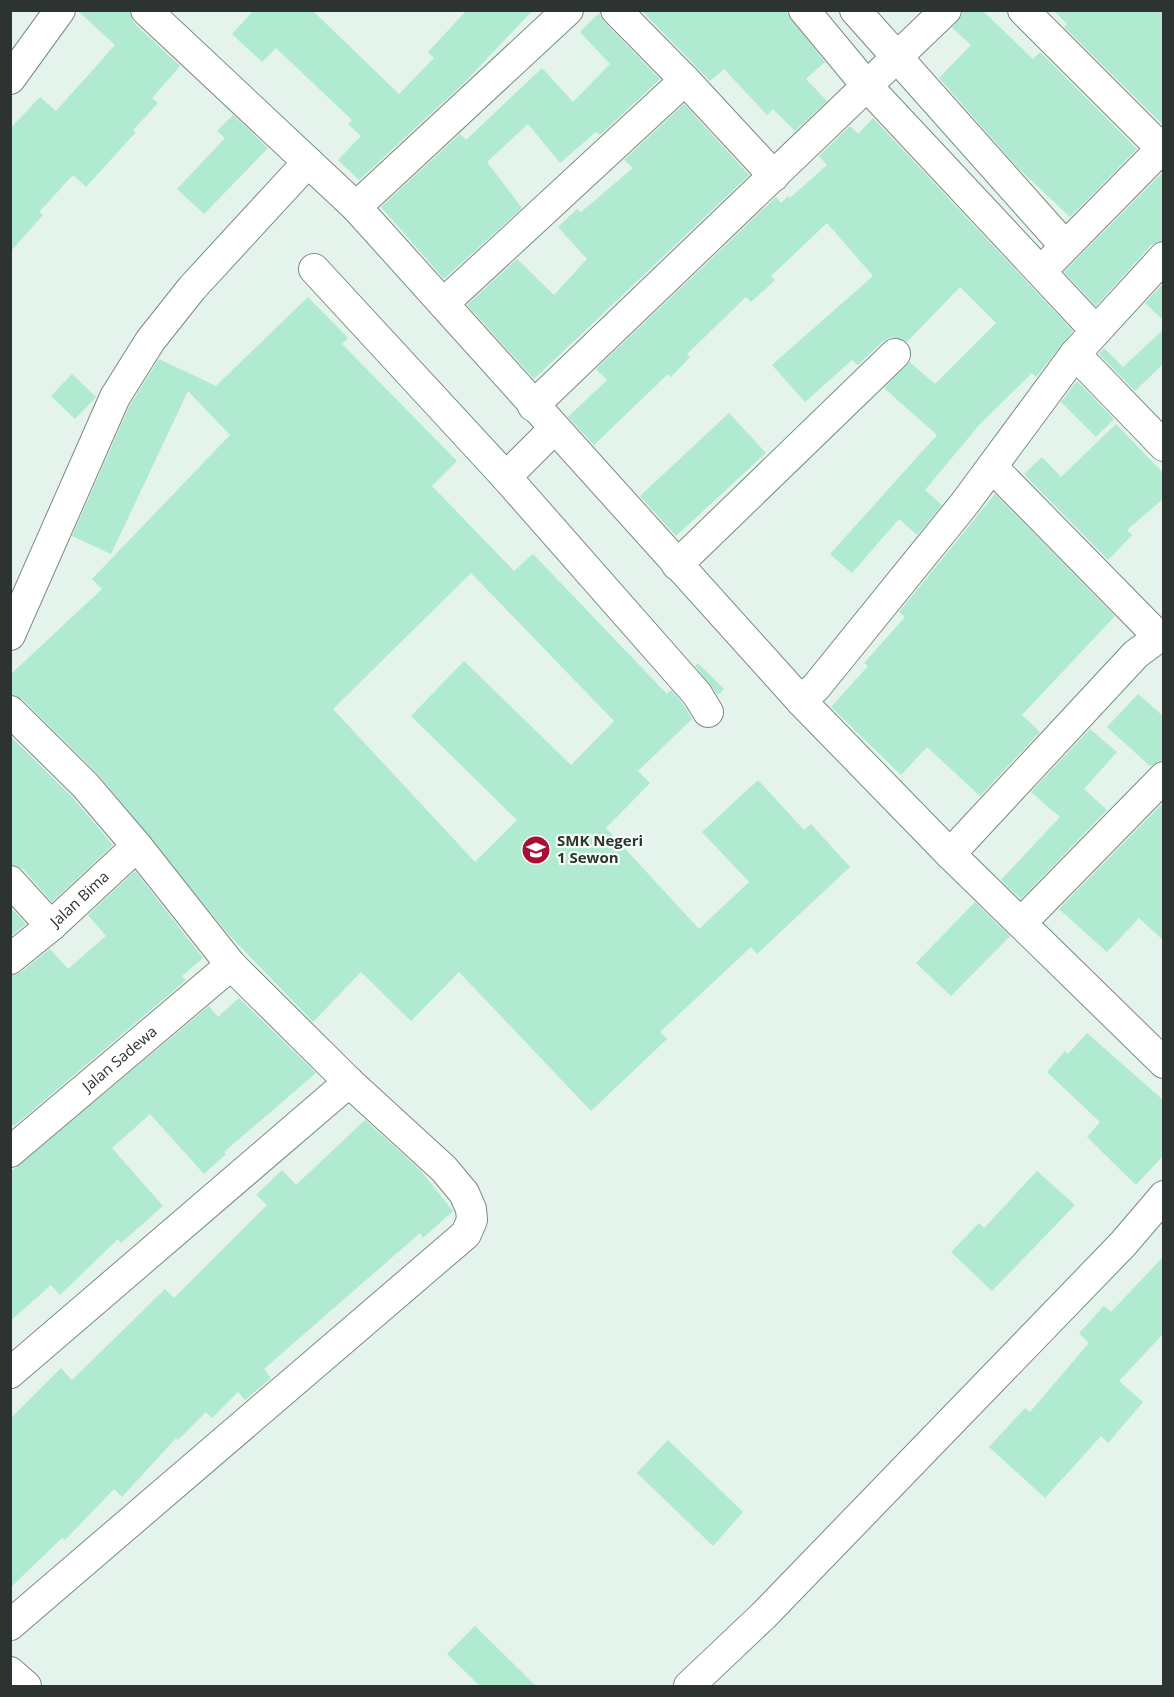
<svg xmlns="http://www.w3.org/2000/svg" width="1174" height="1697" viewBox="0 0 1174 1697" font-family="'Open Sans',sans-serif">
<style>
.building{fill:#b0ead0;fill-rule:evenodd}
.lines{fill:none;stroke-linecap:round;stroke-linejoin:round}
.minor-casing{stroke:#7c8a83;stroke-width:32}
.minor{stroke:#fff;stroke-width:30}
.labels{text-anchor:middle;stroke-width:4.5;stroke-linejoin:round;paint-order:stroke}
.poi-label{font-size:15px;font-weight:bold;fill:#2d3330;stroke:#f5fffa;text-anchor:start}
.street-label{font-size:15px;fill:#2d3330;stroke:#f5fffa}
</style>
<rect width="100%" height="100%" fill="#e4f3ec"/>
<g class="building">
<path d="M 77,10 L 129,10 L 134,23 L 180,66 L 152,98 L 158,103 L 133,130 L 136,132 L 86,187 L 73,175 L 39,212 L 43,215 L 10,252 L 10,129 L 40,97 L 56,111 L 115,45 Z"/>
<path d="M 254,10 L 312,10 L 399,94 L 434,58 L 428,52 L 467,10 L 533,10 L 464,83 L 359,180 L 338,160 L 361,136 L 348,124 L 352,120 L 276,48 L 262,62 L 232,34 Z"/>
<path d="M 641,10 L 785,10 L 825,62 L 806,79 L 827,101 L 795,131 L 773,109 L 767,115 L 724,69 L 710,81 Z"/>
<path d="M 963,10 L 982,10 L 1033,59 L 1040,52 L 1137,149 L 1070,217 L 1018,168 L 939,78 L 971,45 L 952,28 L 962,15 Z"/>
<path d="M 1053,10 L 1164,10 L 1164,126 L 1064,27 L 1067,24 Z"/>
<path d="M 599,13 L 604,22 L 660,79 L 600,135 L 596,132 L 560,163 L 528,124 L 487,162 L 522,208 L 444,279 L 381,207 L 460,134 L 466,140 L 542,68 L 573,102 L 610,64 L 580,32 Z"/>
<path d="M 684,104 L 749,175 L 534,379 L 467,305 L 517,259 L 554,295 L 587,259 L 558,227 L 577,209 L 581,212 L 633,168 L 624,160 Z"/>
<path d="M 233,115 L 268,148 L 204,214 L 177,189 L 225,138 L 217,131 Z"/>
<path d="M 873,118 L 1073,331 L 1036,377 L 1032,373 L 980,424 L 925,490 L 942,505 L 917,535 L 899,519 L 852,573 L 830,554 L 937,435 L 884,388 L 910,362 L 935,384 L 996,323 L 960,287 L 907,342 L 891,337 L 883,341 L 858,365 L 852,360 L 805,402 L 772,365 L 873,276 L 827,223 L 771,276 L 775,280 L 751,302 L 746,297 L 687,354 L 690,357 L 671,377 L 668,374 L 594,445 L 568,417 L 607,380 L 596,369 L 776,197 L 781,203 L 788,196 L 790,198 L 827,165 L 819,156 L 850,126 L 858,134 Z"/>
<path d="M 1164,171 L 1164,240 L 1151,245 L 1096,306 L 1064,272 Z"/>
<path d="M 1164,283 L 1164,321 L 1145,303 Z"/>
<path d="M 308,297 L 348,338 L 342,344 L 457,461 L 432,486 L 514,571 L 533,554 L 667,694 L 671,690 L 683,704 L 692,719 L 638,771 L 650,783 L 606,828 L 699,929 L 749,882 L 702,832 L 758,780 L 804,830 L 811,824 L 850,867 L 757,954 L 751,947 L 660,1032 L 667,1039 L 591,1111 L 459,972 L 411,1021 L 361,972 L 313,1022 L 229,935 L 98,774 L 22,699 L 10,694 L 10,675 L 102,589 L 92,579 L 230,435 L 188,391 L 111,554 L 72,536 L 130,405 L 159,359 L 216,386 ZM 471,573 L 614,721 L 571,765 L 464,661 L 411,716 L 517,820 L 475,862 L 333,709 Z"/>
<path d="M 1164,329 L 1164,363 L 1135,391 L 1099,354 L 1104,348 L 1123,367 Z"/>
<path d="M 72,374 L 96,397 L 75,419 L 51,396 Z"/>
<path d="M 1077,381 L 1114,419 L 1096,437 L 1061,402 Z"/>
<path d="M 729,413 L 766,453 L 676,536 L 640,496 Z"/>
<path d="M 1116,424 L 1164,474 L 1164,498 L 1127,530 L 1132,535 L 1108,560 L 1024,474 L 1042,457 L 1061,477 Z"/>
<path d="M 995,494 L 1115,616 L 1022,715 L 1040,732 L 980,796 L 927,747 L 901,775 L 831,707 L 868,666 L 864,663 L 905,617 L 899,612 Z"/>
<path d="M 698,663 L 724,689 L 718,695 L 695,666 Z"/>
<path d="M 1138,694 L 1164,717 L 1164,760 L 1150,766 L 1107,727 Z"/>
<path d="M 1090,729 L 1117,752 L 1084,789 L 1107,810 L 1021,899 L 1001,880 L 1060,817 L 1031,792 Z"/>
<path d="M 10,736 L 72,797 L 113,845 L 52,902 L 23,869 L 10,864 Z"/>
<path d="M 1164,802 L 1164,941 L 1139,918 L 1107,952 L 1059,909 Z"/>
<path d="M 135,871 L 203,958 L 182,976 L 186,980 L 14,1126 L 10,1121 L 10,976 L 21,972 L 50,949 L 68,969 L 106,936 L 88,915 Z"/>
<path d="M 975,902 L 1010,936 L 951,996 L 916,963 Z"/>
<path d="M 10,907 L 26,924 L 10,936 Z"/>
<path d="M 239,998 L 316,1073 L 224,1152 L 226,1154 L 204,1174 L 150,1114 L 112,1148 L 163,1206 L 121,1243 L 118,1239 L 60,1295 L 51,1285 L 10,1321 L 10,1172 L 209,1006 L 218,1017 Z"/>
<path d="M 1087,1033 L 1164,1101 L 1164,1155 L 1136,1185 L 1087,1137 L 1100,1122 L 1047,1072 L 1065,1051 L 1068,1054 Z"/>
<path d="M 365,1120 L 420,1170 L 453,1211 L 423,1238 L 420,1233 L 264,1369 L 271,1378 L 245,1400 L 238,1392 L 212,1418 L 206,1412 L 178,1440 L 176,1438 L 122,1497 L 114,1489 L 65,1540 L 62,1538 L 10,1588 L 10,1419 L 61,1368 L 72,1380 L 165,1289 L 174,1298 L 267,1205 L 256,1195 L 282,1170 L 296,1185 Z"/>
<path d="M 1037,1171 L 1075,1205 L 992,1291 L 951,1252 L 979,1223 L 984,1228 Z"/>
<path d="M 1164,1256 L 1164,1333 L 1119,1381 L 1143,1402 L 1108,1443 L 1101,1436 L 1045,1498 L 989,1447 L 1025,1408 L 1030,1412 L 1089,1343 L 1079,1333 L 1104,1306 L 1111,1312 Z"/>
<path d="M 668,1440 L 743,1512 L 713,1546 L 637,1473 Z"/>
<path d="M 475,1626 L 536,1686 L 480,1686 L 447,1654 Z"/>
</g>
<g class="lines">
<g class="minor-casing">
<g id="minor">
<path d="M 146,10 L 356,207 L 801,701 L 950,854 L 1164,1063"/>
<path d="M 616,10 L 685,80 L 774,176"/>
<path d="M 804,10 L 867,86 L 1096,331"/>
<path d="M 855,10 L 1065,246"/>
<path d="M 1023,10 L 1161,148"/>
<path d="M 10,79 L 60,10"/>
<path d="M 356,207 L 568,10"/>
<path d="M 1052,260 L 1164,146"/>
<path d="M 314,269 L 506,477 L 554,429"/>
<path d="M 444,303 L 685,80"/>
<path d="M 1075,354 L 1164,446"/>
<path d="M 533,406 L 946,10"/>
<path d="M 992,467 L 1159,637 L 1164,637"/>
<path d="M 506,477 L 697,694 L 708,712"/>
<path d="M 677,565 L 895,354"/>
<path d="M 10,635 L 115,397 L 150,341 L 192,288 L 308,162"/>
<path d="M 801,701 L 816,687 L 965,503 L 1075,354 L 1164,257"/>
<path d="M 10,711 L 85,785 L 137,846"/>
<path d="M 950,854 L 1136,654 L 1159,637"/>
<path d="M 10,881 L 51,926"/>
<path d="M 1021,923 L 1164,777"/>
<path id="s1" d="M 10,959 L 51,926 L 137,846 L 231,965 L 349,1082 L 444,1169 L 464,1193 L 471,1209 L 472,1220 L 466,1234 L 10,1625"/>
<path id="s2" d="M 10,1152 L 231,965"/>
<path d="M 10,1373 L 349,1082"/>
<path d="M 10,1672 L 26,1686"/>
<path d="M 689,1686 L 763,1616 L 1123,1244 L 1164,1196"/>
</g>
</g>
<use href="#minor" class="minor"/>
</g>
<defs>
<g id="school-disc" transform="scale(1.5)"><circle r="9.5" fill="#a70f37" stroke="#f5fffa"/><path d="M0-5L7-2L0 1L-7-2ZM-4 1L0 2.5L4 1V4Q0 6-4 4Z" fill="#fff"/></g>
</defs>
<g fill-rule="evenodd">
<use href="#school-disc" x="536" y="850"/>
</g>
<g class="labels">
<g class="poi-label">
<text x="557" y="846">SMK Negeri<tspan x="557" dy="17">1 Sewon</tspan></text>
</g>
<g class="street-label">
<text dy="5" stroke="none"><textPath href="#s1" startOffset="92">Jalan Bima</textPath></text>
<text dy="5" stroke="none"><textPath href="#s2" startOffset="144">Jalan Sadewa</textPath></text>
</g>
</g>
<rect width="1174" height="1697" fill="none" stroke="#2d3330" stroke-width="24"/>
</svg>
